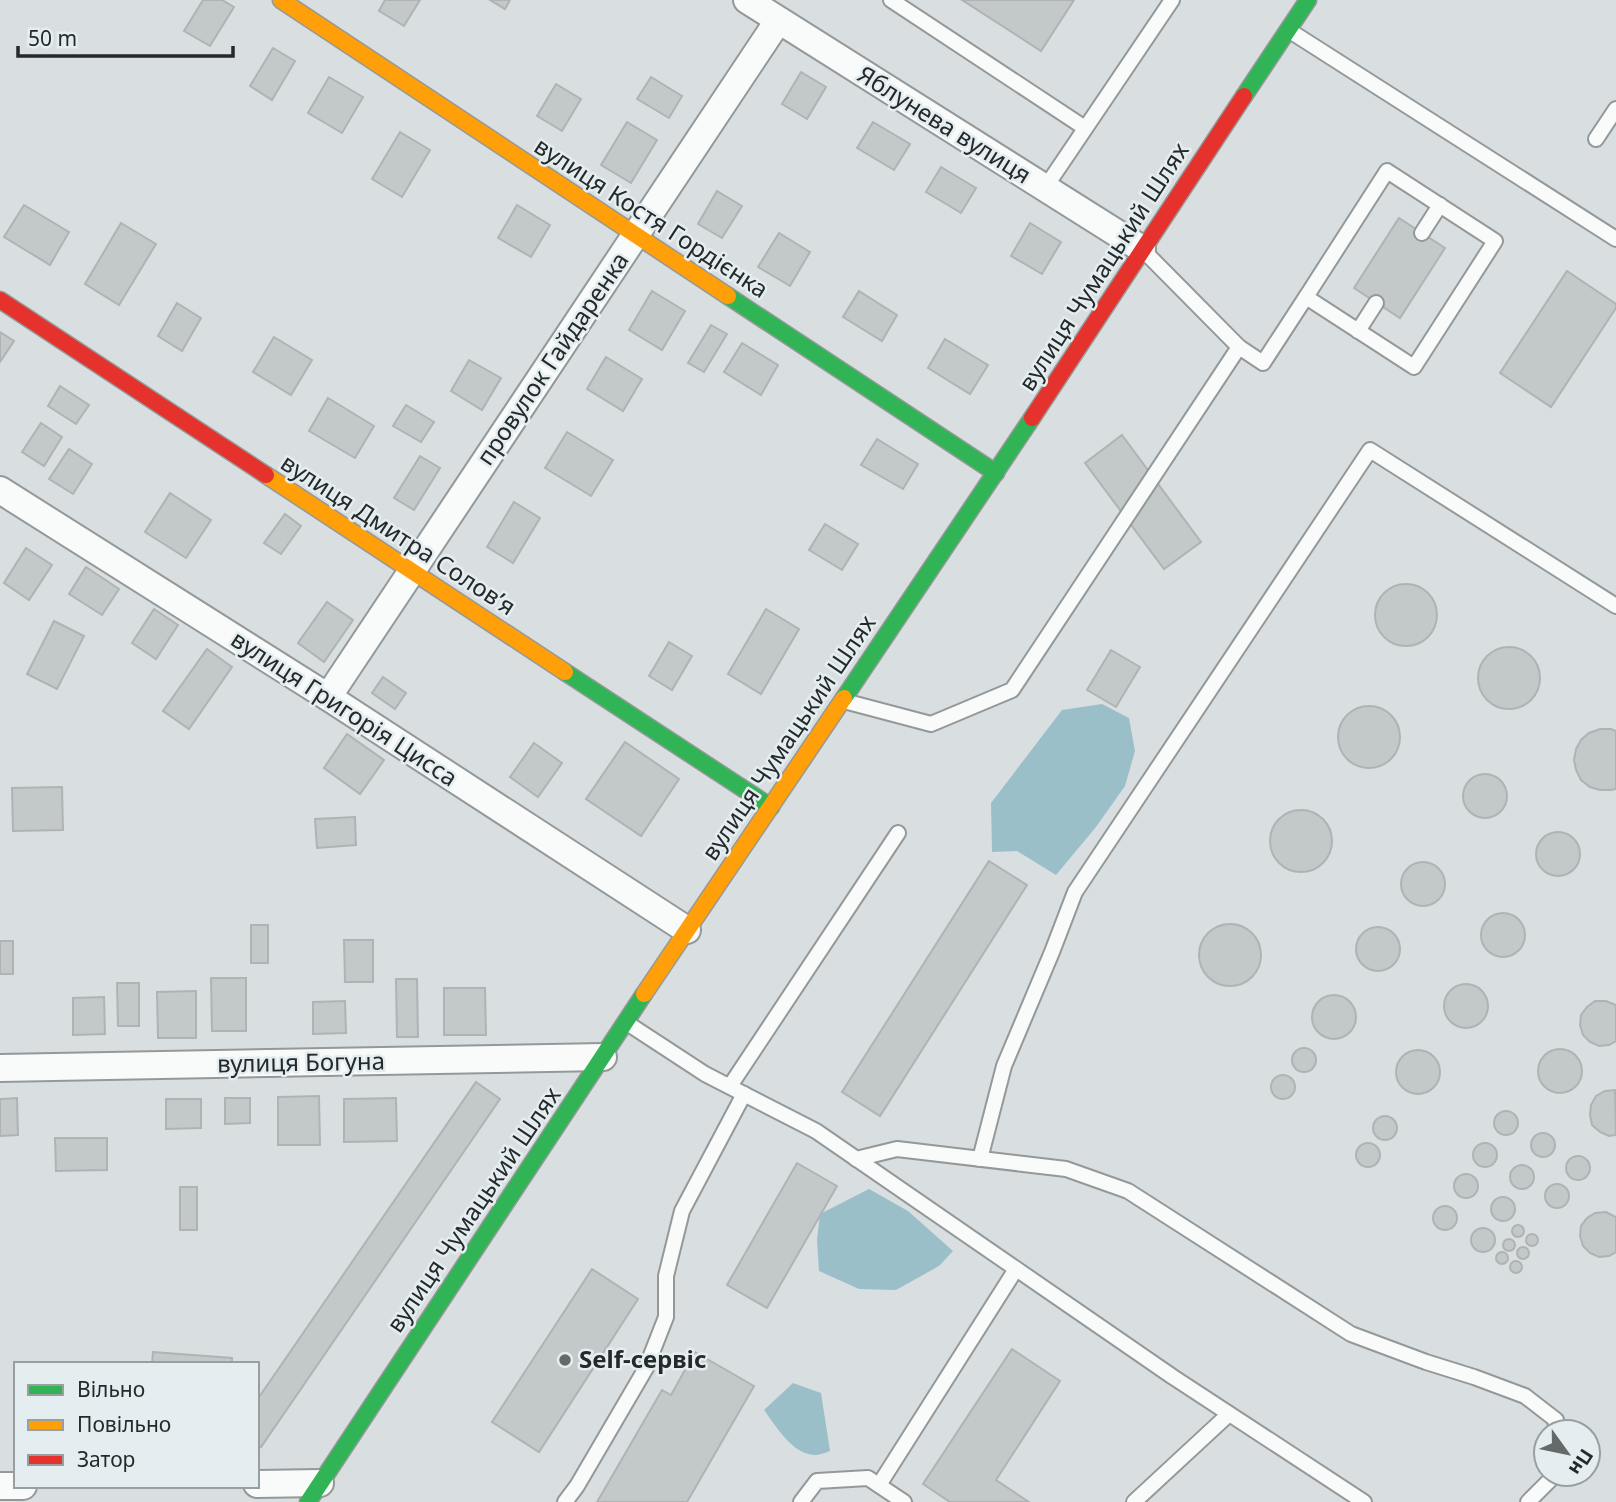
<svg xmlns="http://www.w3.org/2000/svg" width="1616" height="1502" viewBox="0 0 1616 1502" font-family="'Noto Sans',sans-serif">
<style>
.forest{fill:#9bbfc9}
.building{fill:#c3c8c9;stroke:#afb3b4;stroke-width:2}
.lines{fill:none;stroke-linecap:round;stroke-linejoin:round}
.lane-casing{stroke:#949898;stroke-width:18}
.street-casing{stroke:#949898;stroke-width:30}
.fast-casing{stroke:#949898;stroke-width:19}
.slow-casing{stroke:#949898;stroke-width:19}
.jam-casing{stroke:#949898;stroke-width:19}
.lane{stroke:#f9fafa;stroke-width:14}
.street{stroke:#f9fafa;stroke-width:26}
.fast{stroke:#30b455;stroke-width:16}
.slow{stroke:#ff9f0a;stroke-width:16}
.jam{stroke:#e5322d;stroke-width:16}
.poi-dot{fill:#64696a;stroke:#e4eef1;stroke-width:2.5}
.labels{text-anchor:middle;stroke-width:5;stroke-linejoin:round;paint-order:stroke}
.street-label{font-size:24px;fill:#25292a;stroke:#e4eef1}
.poi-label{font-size:24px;font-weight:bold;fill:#25292a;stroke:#e4eef1;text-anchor:start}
</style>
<rect width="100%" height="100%" fill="#d9dfe0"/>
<g class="forest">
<path d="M 1102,704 L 1129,718 L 1135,751 L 1125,786 L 1096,827 L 1056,875 L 1017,851 L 992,852 L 991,803 L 1062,710 Z"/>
<path d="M 869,1189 L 908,1211 L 953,1251 L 939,1266 L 896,1290 L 859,1289 L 819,1271 L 817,1240 L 820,1214 Z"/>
<path d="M 793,1383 L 821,1393 L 830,1451 C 825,1453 819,1455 814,1455 C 791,1453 776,1426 764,1410 Z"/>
</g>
<g class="building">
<path d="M 203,0 L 222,0 L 234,7 L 210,46 L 184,31 Z"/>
<path d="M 385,0 L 420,0 L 404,26 L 379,11 Z"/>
<path d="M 490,0 L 510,0 L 505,9 Z"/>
<path d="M 962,0 L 1074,0 L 1041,51 Z"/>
<path d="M 273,48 L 295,61 L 272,100 L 250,86 Z"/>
<path d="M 801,72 L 826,87 L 807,119 L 782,104 Z"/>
<path d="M 329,77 L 363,97 L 342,133 L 308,113 Z"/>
<path d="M 651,77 L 682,96 L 669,118 L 637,99 Z"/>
<path d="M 556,84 L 581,99 L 562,131 L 537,116 Z"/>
<path d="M 627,122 L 657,140 L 631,183 L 601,165 Z"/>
<path d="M 873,122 L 910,144 L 894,170 L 857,148 Z"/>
<path d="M 400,132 L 430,150 L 402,197 L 372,179 Z"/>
<path d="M 941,167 L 976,188 L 961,213 L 926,192 Z"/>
<path d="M 717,191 L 742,206 L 722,238 L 698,224 Z"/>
<path d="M 24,205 L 69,232 L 50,265 L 4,237 Z"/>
<path d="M 517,205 L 550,225 L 531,257 L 498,238 Z"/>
<path d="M 1399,218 L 1445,248 L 1400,318 L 1354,288 Z"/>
<path d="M 121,223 L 156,244 L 119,305 L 85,284 Z"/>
<path d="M 1030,223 L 1061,242 L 1042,274 L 1011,256 Z"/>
<path d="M 779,233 L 810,252 L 790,286 L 758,267 Z"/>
<path d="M 1567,271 L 1616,304 L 1616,308 L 1551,407 L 1500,373 Z"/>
<path d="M 652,291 L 685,311 L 662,350 L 629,330 Z"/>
<path d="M 859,291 L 897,315 L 882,341 L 843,317 Z"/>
<path d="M 177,303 L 201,318 L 182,351 L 158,336 Z"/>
<path d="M 711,325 L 727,334 L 704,372 L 688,363 Z"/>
<path d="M 0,332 L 14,341 L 0,362 Z"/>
<path d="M 274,337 L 312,360 L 291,395 L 253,372 Z"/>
<path d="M 945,339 L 988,365 L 970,394 L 928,368 Z"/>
<path d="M 742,343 L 778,365 L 761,395 L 724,372 Z"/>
<path d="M 606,357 L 642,379 L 623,411 L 587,389 Z"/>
<path d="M 469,360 L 501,378 L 482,410 L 451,391 Z"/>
<path d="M 60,386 L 89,405 L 76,424 L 48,406 Z"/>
<path d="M 328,398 L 374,426 L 355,458 L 309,431 Z"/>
<path d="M 406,405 L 434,422 L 421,442 L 393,426 Z"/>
<path d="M 41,423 L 62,437 L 44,466 L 22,452 Z"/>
<path d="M 567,432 L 613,460 L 591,496 L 545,468 Z"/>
<path d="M 1122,435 L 1201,542 L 1164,569 L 1085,463 Z"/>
<path d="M 877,439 L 918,464 L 903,489 L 861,465 Z"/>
<path d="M 69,449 L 92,464 L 73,494 L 49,479 Z"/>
<path d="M 420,456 L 440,468 L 414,510 L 394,498 Z"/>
<path d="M 170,493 L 211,520 L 186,558 L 145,532 Z"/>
<path d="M 514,502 L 540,518 L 513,563 L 487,547 Z"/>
<path d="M 285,514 L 301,526 L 281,554 L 264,543 Z"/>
<path d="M 825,524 L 858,544 L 842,570 L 809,550 Z"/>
<path d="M 26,548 L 52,565 L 29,600 L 4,583 Z"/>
<path d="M 86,567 L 119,589 L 102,615 L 69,594 Z"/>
<circle cx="1406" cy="615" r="31"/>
<path d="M 327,602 L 353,620 L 324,662 L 298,643 Z"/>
<path d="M 154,609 L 178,625 L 156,659 L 132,643 Z"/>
<path d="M 766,609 L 799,629 L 761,694 L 728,674 Z"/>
<path d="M 54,621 L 84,636 L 57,689 L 27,674 Z"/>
<path d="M 669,642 L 692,656 L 672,690 L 649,676 Z"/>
<circle cx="1509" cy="678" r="31"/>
<path d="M 207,649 L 232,667 L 189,729 L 163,711 Z"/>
<path d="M 1111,650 L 1140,667 L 1116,707 L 1087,690 Z"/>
<path d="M 383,677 L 406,693 L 395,709 L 372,693 Z"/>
<circle cx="1369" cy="737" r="31"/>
<path d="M 1600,729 L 1611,729 L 1616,731 L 1616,789 L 1611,790 L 1600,790 L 1590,787 L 1581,780 L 1576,770 L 1574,760 L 1576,749 L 1581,740 L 1589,733 Z"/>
<path d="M 347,734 L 384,760 L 360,794 L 324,768 Z"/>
<path d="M 625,742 L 679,779 L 641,836 L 586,799 Z"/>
<path d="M 534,743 L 562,763 L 538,797 L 510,777 Z"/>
<circle cx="1485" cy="796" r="22"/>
<path d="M 62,787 L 63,830 L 13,831 L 12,788 Z"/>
<circle cx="1301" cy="841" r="31"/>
<path d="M 355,817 L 356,845 L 317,848 L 315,819 Z"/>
<circle cx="1558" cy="854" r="22"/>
<path d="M 989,861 L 1027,885 L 880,1116 L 842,1092 Z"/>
<circle cx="1423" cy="884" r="22"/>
<circle cx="1503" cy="935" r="22"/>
<circle cx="1230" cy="955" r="31"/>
<rect x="251" y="925" width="17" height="38"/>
<circle cx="1378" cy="949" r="22"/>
<path d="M 344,940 L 373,940 L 373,982 L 345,982 Z"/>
<rect x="0" y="941" width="13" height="33"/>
<path d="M 211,978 L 246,978 L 246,1031 L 212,1031 Z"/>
<path d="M 396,979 L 417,979 L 418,1037 L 397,1037 Z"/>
<path d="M 117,983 L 139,983 L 139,1026 L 118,1026 Z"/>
<circle cx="1466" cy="1006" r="22"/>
<path d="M 444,988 L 485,988 L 486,1035 L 444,1035 Z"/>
<path d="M 196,991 L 196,1038 L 158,1038 L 157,992 Z"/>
<circle cx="1334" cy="1017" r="22"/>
<path d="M 104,997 L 105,1034 L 73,1035 L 73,998 Z"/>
<path d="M 345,1001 L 346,1033 L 313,1034 L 313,1002 Z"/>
<path d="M 1595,1001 L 1606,1001 L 1616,1005 L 1616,1041 L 1609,1045 L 1599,1046 L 1590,1042 L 1583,1035 L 1580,1025 L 1581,1015 L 1587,1007 Z"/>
<circle cx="1304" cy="1060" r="12"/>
<circle cx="1560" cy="1071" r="22"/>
<circle cx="1418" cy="1072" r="22"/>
<circle cx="1283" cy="1087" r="12"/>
<path d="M 476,1082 L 500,1099 L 261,1447 L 257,1446 L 257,1400 Z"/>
<path d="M 1615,1090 L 1616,1135 L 1609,1136 L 1600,1132 L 1592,1125 L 1590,1115 L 1591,1105 L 1596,1096 L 1605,1091 Z"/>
<path d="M 319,1096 L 320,1145 L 278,1145 L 278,1097 Z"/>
<path d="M 17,1098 L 18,1135 L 0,1136 L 0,1099 Z"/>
<path d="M 225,1098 L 250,1098 L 250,1123 L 225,1124 Z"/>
<path d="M 396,1098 L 397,1141 L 344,1142 L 344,1099 Z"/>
<path d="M 166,1099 L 201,1099 L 201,1128 L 166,1129 Z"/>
<circle cx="1506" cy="1123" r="12"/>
<circle cx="1385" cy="1128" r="12"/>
<circle cx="1543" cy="1145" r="12"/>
<path d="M 55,1138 L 107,1138 L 107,1170 L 56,1171 Z"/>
<circle cx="1368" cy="1155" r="12"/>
<circle cx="1485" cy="1155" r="12"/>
<circle cx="1578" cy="1168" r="12"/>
<path d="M 797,1163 L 837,1186 L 767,1308 L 727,1285 Z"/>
<circle cx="1522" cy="1177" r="12"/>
<circle cx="1466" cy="1186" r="12"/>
<circle cx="1557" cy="1196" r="12"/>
<rect x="180" y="1187" width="17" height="43"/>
<circle cx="1503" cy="1209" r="12"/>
<circle cx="1445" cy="1218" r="12"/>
<path d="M 1606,1212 L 1616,1217 L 1616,1252 L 1609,1256 L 1599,1257 L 1590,1253 L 1583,1246 L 1580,1236 L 1581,1226 L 1587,1218 L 1595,1213 Z"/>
<circle cx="1518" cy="1231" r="6"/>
<circle cx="1483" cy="1240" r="12"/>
<circle cx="1532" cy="1240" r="6"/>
<circle cx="1509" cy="1245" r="6"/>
<circle cx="1523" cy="1253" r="6"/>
<circle cx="1502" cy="1258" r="6"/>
<circle cx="1516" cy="1267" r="6"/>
<path d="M 592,1269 L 638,1299 L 539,1452 L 492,1422 Z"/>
<path d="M 1012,1349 L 1060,1381 L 996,1480 L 1029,1502 L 950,1502 L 923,1484 Z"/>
<path d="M 153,1352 L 232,1358 L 232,1364 L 152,1364 Z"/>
<path d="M 695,1352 L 754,1386 L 687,1502 L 597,1502 L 662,1390 L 671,1395 Z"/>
</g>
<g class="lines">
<g class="lane-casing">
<g id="lane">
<path d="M 891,0 L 1085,128"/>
<path d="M 1290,31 L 1616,239"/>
<path d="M 1596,139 L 1616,109"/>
<path d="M 1387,171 L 1495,241 L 1414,367 L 1306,297 Z"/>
<path d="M 1045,188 L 1172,0"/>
<path d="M 1422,233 L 1440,205"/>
<path d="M 1358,331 L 1376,303"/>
<path d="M 1239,347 L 1263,363 L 1306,297"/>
<path d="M 844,701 L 931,724 L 1012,690 L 1239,347 L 1143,250"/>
<path d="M 627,1023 L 705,1074 L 816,1131 L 1173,1377 L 1364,1502"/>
<path d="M 730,1086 L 898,833"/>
<path d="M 856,1159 L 897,1149 L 1066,1169 L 1128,1191 L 1351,1334 L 1426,1362 L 1474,1377 L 1525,1396 L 1556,1420 L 1555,1432"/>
<path d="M 980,1159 L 1004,1066 L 1052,952 L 1075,892 L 1370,450 L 1616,606"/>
<path d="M 879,1485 L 1016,1269"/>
<path d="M 565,1502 L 577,1486 L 646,1368 L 666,1317 L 666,1276 L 682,1211 L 744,1094"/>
<path d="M 801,1502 L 817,1481 L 868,1478 L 904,1502"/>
<path d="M 1134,1502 L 1229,1414"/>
<path d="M 1528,1502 L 1552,1478 L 1553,1474"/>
</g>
</g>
<g class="street-casing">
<g id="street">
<path d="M 747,0 L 1142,249"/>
<path d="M 0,490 L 328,697 L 687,930"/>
<path d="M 328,697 L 778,21"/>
<path d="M 0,1068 L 603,1057"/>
<path d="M 257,1484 L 320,1483"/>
<path d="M 0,1486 L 23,1486"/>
</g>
</g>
<g class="fast-casing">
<g id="fast">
<path d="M 1244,96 L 1308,0"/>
<path d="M 728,296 L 996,473"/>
<path d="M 565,672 L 771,807"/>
<path d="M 844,698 L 1032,418"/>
<path d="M 308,1502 L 644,994"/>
</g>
</g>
<g class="slow-casing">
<g id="slow">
<path d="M 281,0 L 728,296"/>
<path d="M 266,475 L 565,672"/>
<path d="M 644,994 L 844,698"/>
</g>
</g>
<g class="jam-casing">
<g id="jam">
<path d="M 0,300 L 266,475"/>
<path d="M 1032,418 L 1244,96"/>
</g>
</g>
<use href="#lane" class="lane"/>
<use href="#street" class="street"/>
<use href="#fast" class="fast"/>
<use href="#slow" class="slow"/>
<use href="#jam" class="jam"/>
</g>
<circle class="poi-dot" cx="565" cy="1360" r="7"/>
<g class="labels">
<g class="street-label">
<text transform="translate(944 125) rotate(32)" y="8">Яблунева вулиця</text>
<text transform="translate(651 218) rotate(33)" y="8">вулиця Костя Гордієнка</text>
<text transform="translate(1104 267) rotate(-57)" y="8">вулиця Чумацький Шлях</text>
<text transform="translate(553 359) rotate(-56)" y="8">провулок Гайдаренка</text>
<text transform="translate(398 535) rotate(33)" y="8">вулиця Дмитра Соловʼя</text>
<text transform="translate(344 709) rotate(33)" y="8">вулиця Григорія Цисса</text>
<text transform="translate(789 738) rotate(-56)" y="8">вулиця Чумацький Шлях</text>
<text transform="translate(301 1063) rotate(-1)" y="8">вулиця Богуна</text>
<text transform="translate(474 1210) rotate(-56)" y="8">вулиця Чумацький Шлях</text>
</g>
<g class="poi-label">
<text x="579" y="1368">Self-сервіс</text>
</g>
</g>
<rect x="14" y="1362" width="245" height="126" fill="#e4eef1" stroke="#989fa1" stroke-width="2"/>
<rect x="28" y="1385" width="35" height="10" fill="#30b455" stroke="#989fa1" stroke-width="2"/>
<text x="77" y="1397" font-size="21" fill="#25292a">Вільно</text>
<rect x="28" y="1420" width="35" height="10" fill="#ff9f0a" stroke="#989fa1" stroke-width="2"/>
<text x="77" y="1432" font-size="21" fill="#25292a">Повільно</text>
<rect x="28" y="1455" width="35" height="10" fill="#e5322d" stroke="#989fa1" stroke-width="2"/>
<text x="77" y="1467" font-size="21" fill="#25292a">Затор</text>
<g transform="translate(1567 1453) rotate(123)"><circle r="33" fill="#e4eef1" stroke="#989fa1" stroke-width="2"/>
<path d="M0-5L12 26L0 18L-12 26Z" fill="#64696a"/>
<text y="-10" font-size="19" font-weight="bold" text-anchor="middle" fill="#25292a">Пн</text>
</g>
<path d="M18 46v10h215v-10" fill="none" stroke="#25292a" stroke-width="3.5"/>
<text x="28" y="46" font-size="21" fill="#25292a" stroke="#e4eef1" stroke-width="5" paint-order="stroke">50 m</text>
</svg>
